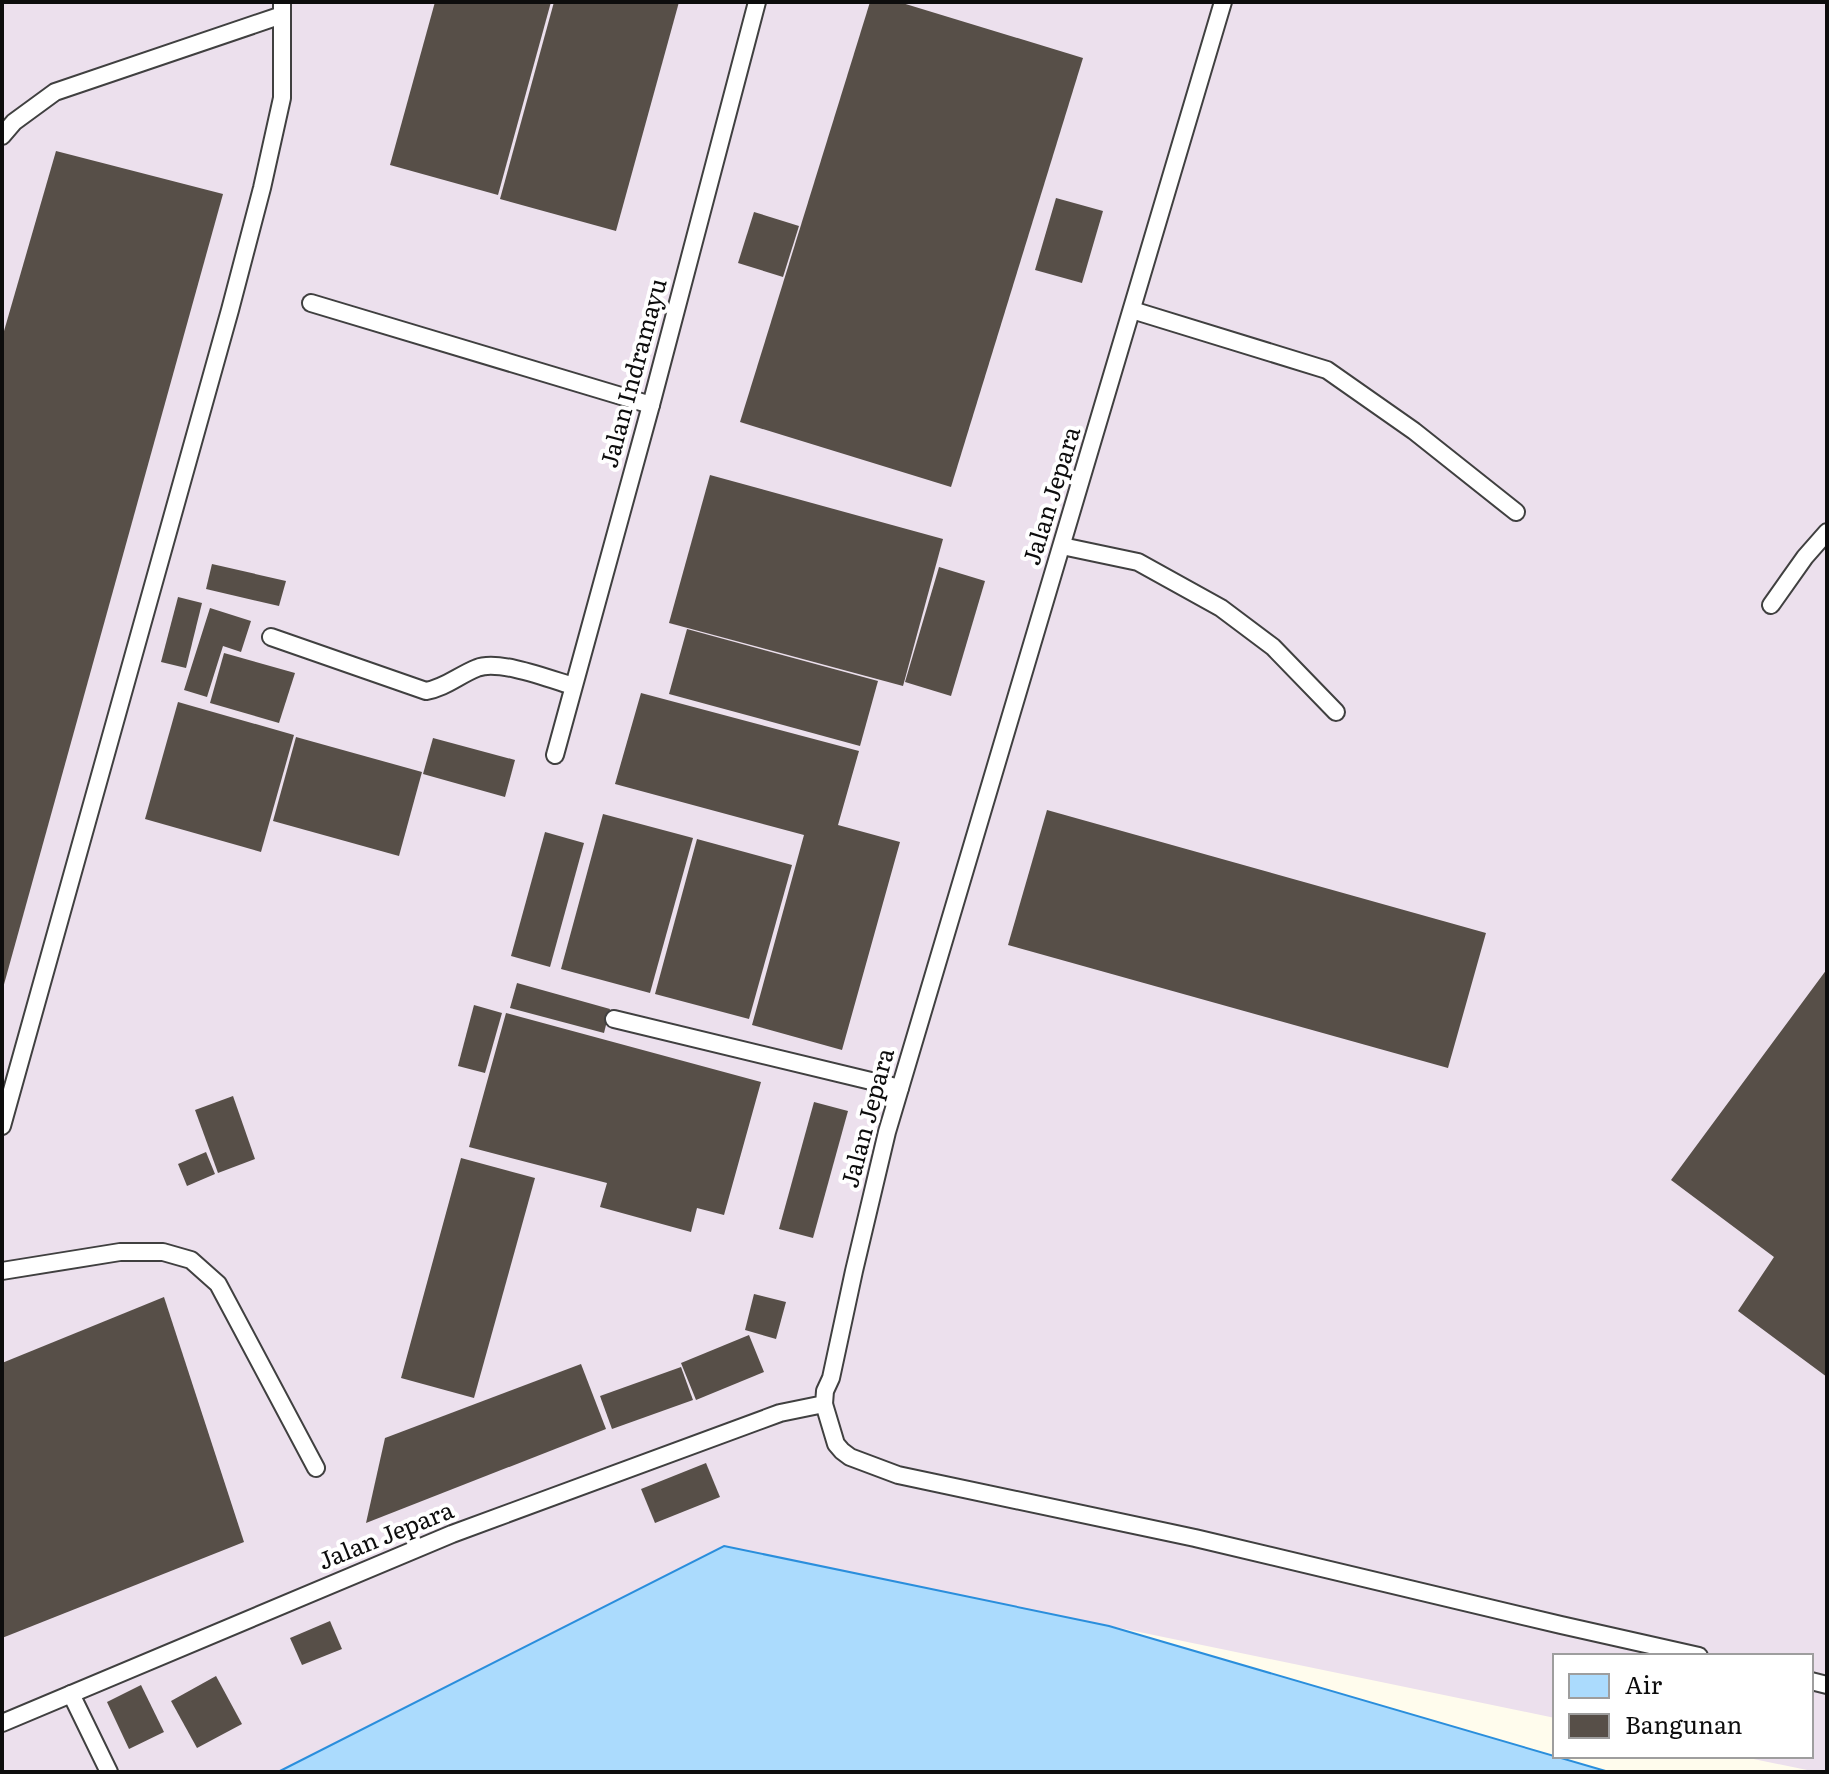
<svg xmlns="http://www.w3.org/2000/svg" width="1829" height="1774" viewBox="0 0 1829 1774" font-family="Literata,serif">
<style>
.industrial{fill:#ece0ed}
.water{fill:#abdbfd;stroke:#2a8edc;stroke-width:2}
.building{fill:#574f48}
.lines{fill:none;stroke-linecap:round;stroke-linejoin:round}
.service-casing{stroke:#404040;stroke-width:20}
.service{stroke:#fff;stroke-width:16}
.labels{text-anchor:middle;stroke-width:8;stroke-linejoin:round;paint-order:stroke}
.street-label{font-size:24px;fill:#0d0d0d;stroke:#fff}
</style>
<rect width="100%" height="100%" fill="#fffced"/>
<path class="industrial" d="M 2,2 L 1827,2 L 1827,1772 L 1817,1772 L 1739,1756 L 1811,1756 L 1811,1656 L 1555,1656 L 1555,1718 L 724,1546 L 278,1772 L 2,1772 Z"/>
<path class="water" d="M 724,1546 L 1109,1626 L 1609,1772 L 278,1772 Z"/>
<g class="building">
<path d="M 435,2 L 551,2 L 498,195 L 390,165 Z"/>
<path d="M 554,2 L 679,2 L 616,231 L 500,199 Z"/>
<path d="M 870,2 L 899,2 L 1083,58 L 951,487 L 740,422 Z"/>
<path d="M 56,151 L 223,194 L 3,988 L 2,338 Z"/>
<path d="M 1056,198 L 1103,211 L 1082,283 L 1035,270 Z"/>
<path d="M 754,212 L 799,226 L 783,277 L 738,263 Z"/>
<path d="M 710,475 L 943,539 L 903,686 L 669,623 Z"/>
<path d="M 212,564 L 286,581 L 279,606 L 206,589 Z"/>
<path d="M 939,567 L 985,581 L 951,696 L 905,682 Z"/>
<path d="M 178,597 L 202,603 L 186,668 L 161,662 Z"/>
<path d="M 210,608 L 251,621 L 241,652 L 223,646 L 207,697 L 184,690 Z"/>
<path d="M 687,629 L 878,681 L 860,746 L 669,694 Z"/>
<path d="M 224,653 L 295,673 L 279,723 L 210,703 Z"/>
<path d="M 641,693 L 859,751 L 838,825 L 900,842 L 842,1050 L 752,1025 L 804,835 L 615,784 Z"/>
<path d="M 178,702 L 294,735 L 261,852 L 145,819 Z"/>
<path d="M 296,737 L 422,772 L 399,856 L 273,821 Z"/>
<path d="M 433,738 L 515,760 L 505,797 L 423,774 Z"/>
<path d="M 1047,810 L 1486,933 L 1448,1068 L 1008,945 Z"/>
<path d="M 603,814 L 693,838 L 650,993 L 561,969 Z"/>
<path d="M 545,832 L 584,843 L 550,967 L 511,956 Z"/>
<path d="M 697,839 L 792,865 L 749,1019 L 655,994 Z"/>
<path d="M 1827,969 L 1827,1377 L 1738,1311 L 1774,1257 L 1671,1180 Z"/>
<path d="M 517,983 L 610,1009 L 604,1033 L 510,1008 Z"/>
<path d="M 474,1005 L 502,1013 L 485,1073 L 458,1066 Z"/>
<path d="M 506,1013 L 761,1082 L 724,1215 L 697,1208 L 691,1232 L 600,1207 L 607,1183 L 469,1147 Z"/>
<path d="M 233,1096 L 255,1159 L 218,1173 L 195,1110 Z"/>
<path d="M 814,1102 L 848,1111 L 813,1238 L 779,1229 Z"/>
<path d="M 206,1152 L 215,1174 L 187,1186 L 178,1164 Z"/>
<path d="M 461,1158 L 535,1178 L 474,1398 L 401,1378 Z"/>
<path d="M 754,1294 L 786,1302 L 776,1339 L 745,1330 Z"/>
<path d="M 164,1297 L 244,1542 L 2,1638 L 2,1363 Z"/>
<path d="M 749,1335 L 764,1372 L 696,1400 L 681,1363 Z"/>
<path d="M 581,1364 L 606,1429 L 366,1523 L 385,1438 Z"/>
<path d="M 681,1367 L 693,1400 L 612,1429 L 600,1396 Z"/>
<path d="M 706,1463 L 720,1497 L 655,1523 L 641,1489 Z"/>
<path d="M 330,1621 L 342,1649 L 302,1665 L 290,1638 Z"/>
<path d="M 216,1676 L 242,1724 L 197,1748 L 171,1701 Z"/>
<path d="M 141,1685 L 164,1732 L 129,1749 L 107,1702 Z"/>
</g>
<g class="lines">
<g class="service-casing">
<g id="service">
<path d="M 2,136 L 14,122 L 55,92 L 282,15"/>
<path d="M 311,303 L 651,405"/>
<path d="M 1132,310 L 1327,370 L 1414,431 L 1516,512"/>
<path d="M 1062,546 L 1138,562 L 1221,608 L 1273,647 L 1336,712"/>
<path d="M 1771,605 L 1805,557 L 1827,532"/>
<path d="M 271,637 L 426,691 C 445,688 459,675 477,668 C 498,659 550,679 573,686"/>
<path d="M 555,755 L 651,405 L 757,2"/>
<path d="M 614,1019 L 900,1088"/>
<path d="M 2,1126 L 230,310 L 262,188 L 282,98 L 282,2"/>
<path d="M 2,1271 L 120,1252 L 163,1252 L 191,1260 L 218,1284 L 316,1468"/>
<path d="M 824,1404 L 836,1444 L 842,1451 L 850,1457 L 898,1475 L 1195,1538 L 1561,1625 L 1699,1656"/>
<path d="M 1811,1681 L 1827,1685"/>
<path d="M 71,1694 L 109,1772"/>
<path d="M 2,1723 L 452,1534 L 780,1413 L 824,1404 L 825,1391 L 831,1378 L 854,1271 L 887,1132 L 1223,2"/>
</g>
</g>
<use href="#service" class="service"/>
</g>
<g class="labels">
<g class="street-label">
<text transform="translate(634 373) rotate(-75)" y="8">Jalan Indramayu</text>
<text transform="translate(1052 496) rotate(-73)" y="8">Jalan Jepara</text>
<text transform="translate(868 1118) rotate(-75)" y="8">Jalan Jepara</text>
<text transform="translate(386 1536) rotate(-22)" y="8">Jalan Jepara</text>
</g>
</g>
<rect width="1829" height="1774" fill="none" stroke="#0d0d0d" stroke-width="8"/>
<rect x="1553" y="1654" width="260" height="104" fill="#ffffff" stroke="#9e9e9e" stroke-width="2"/>
<rect x="1569" y="1674" width="40" height="24" fill="#abdbfd" stroke="#9e9e9e" stroke-width="2"/>
<text x="1625" y="1694" font-size="24" fill="#0d0d0d">Air</text>
<rect x="1569" y="1714" width="40" height="24" fill="#574f48" stroke="#9e9e9e" stroke-width="2"/>
<text x="1625" y="1734" font-size="24" fill="#0d0d0d">Bangunan</text>
</svg>
